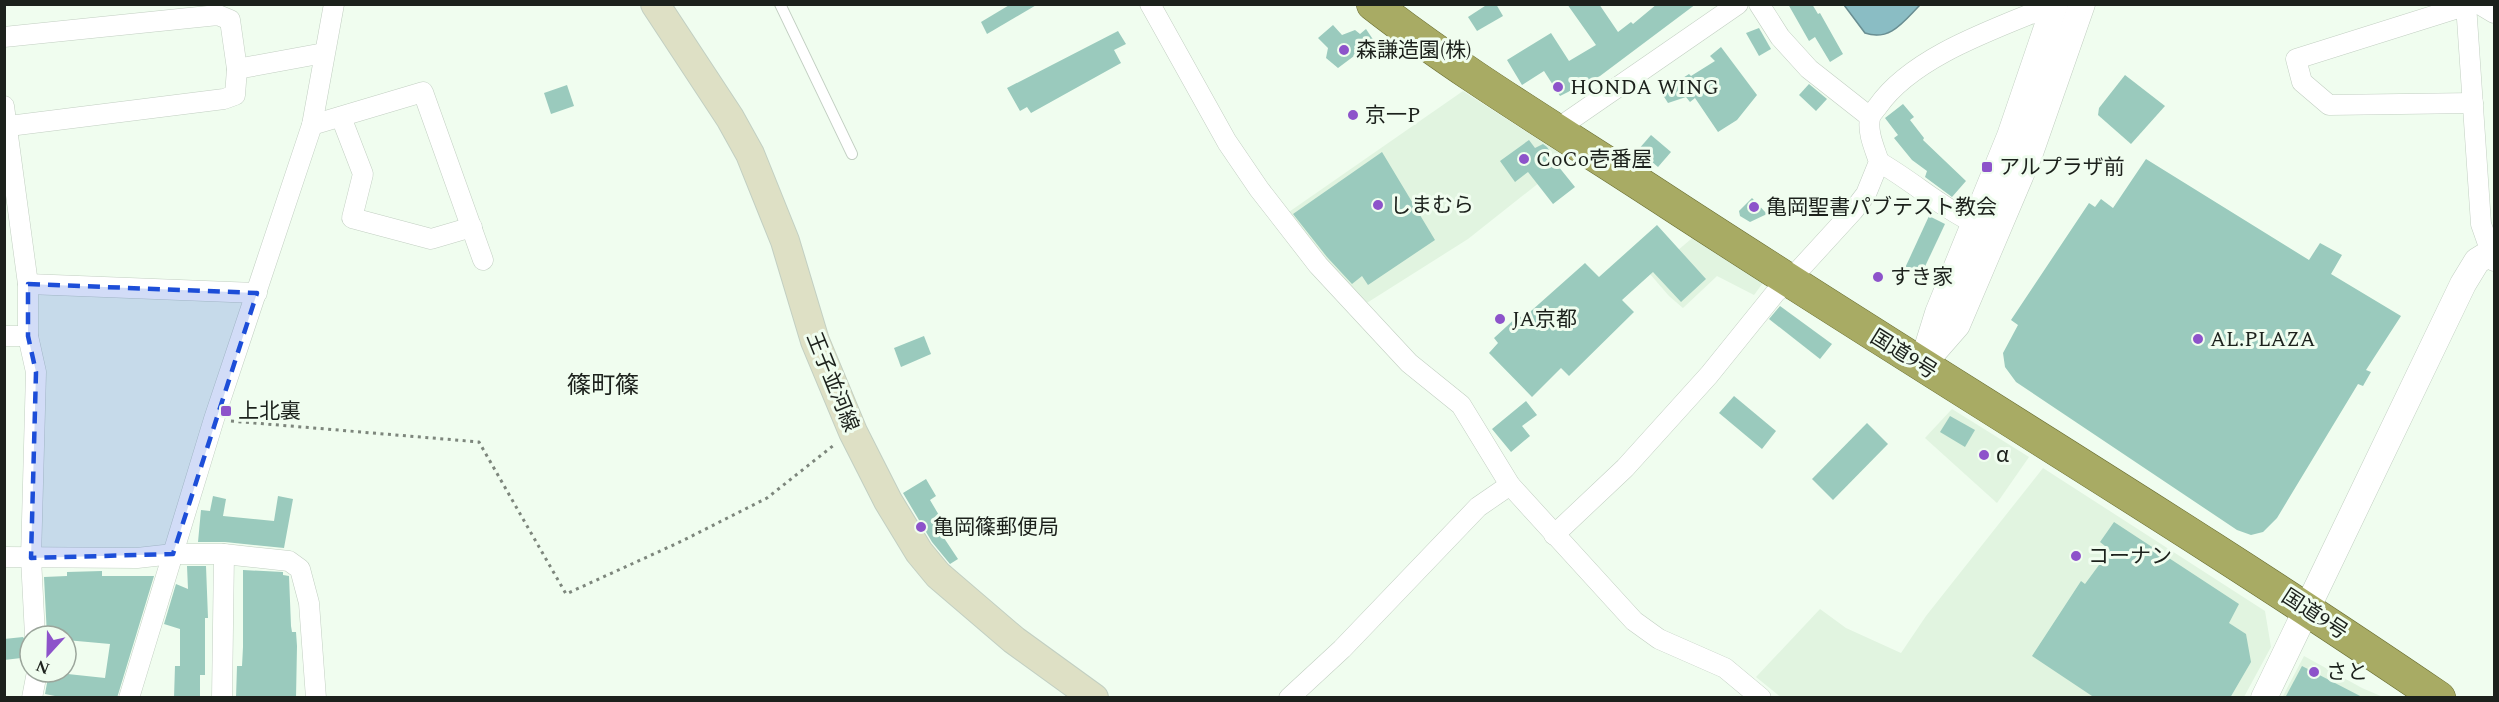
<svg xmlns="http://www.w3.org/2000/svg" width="2499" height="702" viewBox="0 0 2499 702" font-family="Spectral,'Noto Sans JP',serif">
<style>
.built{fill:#e1f4e0}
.water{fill:#8abdc4;stroke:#698e92;stroke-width:1.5}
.building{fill:#9acabd}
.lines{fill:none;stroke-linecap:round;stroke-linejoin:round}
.service-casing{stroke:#c2cfc2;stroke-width:12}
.minor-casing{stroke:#c2cfc2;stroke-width:21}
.tertiary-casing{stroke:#c2cfc2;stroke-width:27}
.secondary-casing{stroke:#c2cfc2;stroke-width:30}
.trunk-casing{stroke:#696d32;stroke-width:34}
.path{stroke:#7d867c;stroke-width:3;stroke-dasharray:3 4.5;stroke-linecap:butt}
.service{stroke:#fff;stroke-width:10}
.minor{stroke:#fff;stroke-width:20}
.tertiary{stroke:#fff;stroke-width:26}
.secondary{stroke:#dee0c5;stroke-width:28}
.trunk{stroke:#a8ab64;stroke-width:33}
.marked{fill:#1d4ed8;fill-opacity:0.2;stroke:#1d4ed8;stroke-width:4.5;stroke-dasharray:12 8;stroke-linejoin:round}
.poi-dot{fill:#8d53ca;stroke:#f0fdef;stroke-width:2}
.labels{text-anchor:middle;stroke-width:6;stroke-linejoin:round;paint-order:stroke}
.poi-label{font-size:21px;fill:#1c211c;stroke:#f0fdef;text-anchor:start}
.street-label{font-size:21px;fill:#1c211c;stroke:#f0fdef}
.quarter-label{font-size:24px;fill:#1c211c;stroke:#f0fdef}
</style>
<rect width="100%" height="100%" fill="#f0fdef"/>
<g class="built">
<path d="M 1463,91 L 1569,159 L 1468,239 L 1362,306 L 1286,214 Z"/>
<path d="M 1697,234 L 1768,276 L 1754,295 L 1717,276 L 1683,308 L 1669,296 L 1650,274 Z"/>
<path d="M 1952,409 L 2029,457 L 1997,503 L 1925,438 Z"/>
<path d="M 2043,468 L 2265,611 L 2271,647 L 2244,697 L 1782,698 L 1756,677 L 1820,609 L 1846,628 L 1901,653 L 1926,616 Z"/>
<path d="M 2304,656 L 2362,688 L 2383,697 L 2282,698 Z"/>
</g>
<path class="water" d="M 1844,5 L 1920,5 C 1904,21 1890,42 1865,33 Z"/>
<g class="building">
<path d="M 1011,4 L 1038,4 L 987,34 L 981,22 Z"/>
<path d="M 1488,4 L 1496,4 L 1503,16 L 1477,31 L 1468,17 Z"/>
<path d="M 1567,4 L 1599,4 L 1618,32 L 1631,22 L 1633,24 L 1657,4 L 1696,4 L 1600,76 L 1560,96 L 1544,71 L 1522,85 L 1507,60 L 1551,33 L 1569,61 L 1596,45 Z"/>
<path d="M 1788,4 L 1812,4 L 1818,14 L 1820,13 L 1843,54 L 1830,62 L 1815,37 L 1809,41 Z"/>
<path d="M 1333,25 L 1342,35 L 1355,30 L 1360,34 L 1366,29 L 1374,41 L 1338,68 L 1326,58 L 1328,48 L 1318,38 Z"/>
<path d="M 1759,28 L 1771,49 L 1759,56 L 1746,33 Z"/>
<path d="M 1118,31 L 1126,44 L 1114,50 L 1121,63 L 1031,113 L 1027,107 L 1020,111 L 1007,88 Z"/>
<path d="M 1721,47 L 1757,95 L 1737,120 L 1718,132 L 1695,98 L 1690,102 L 1686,97 L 1668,103 L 1659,89 L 1670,81 L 1672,85 L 1689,74 L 1691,76 L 1715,61 L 1710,56 Z"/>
<path d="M 2125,75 L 2165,106 L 2131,144 L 2098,115 L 2099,108 Z"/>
<path d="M 1809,84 L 1827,99 L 1816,111 L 1799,95 Z"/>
<path d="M 567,85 L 574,106 L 551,114 L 544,93 Z"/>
<path d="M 1903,104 L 1914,117 L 1910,120 L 1924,138 L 1923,140 L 1966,181 L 1952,197 L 1925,177 L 1927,171 L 1912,160 L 1894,138 L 1898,135 L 1885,118 Z"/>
<path d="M 1651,135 L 1671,152 L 1658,167 L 1638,150 Z"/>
<path d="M 1529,140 L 1535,148 L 1543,144 L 1547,147 L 1552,154 L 1550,156 L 1575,187 L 1553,204 L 1528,172 L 1515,182 L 1500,161 Z"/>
<path d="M 1382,152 L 1435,240 L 1368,285 L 1362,276 L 1352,284 L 1327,257 L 1293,214 Z"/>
<path d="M 2146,159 L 2309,260 L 2320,243 L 2342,255 L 2331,274 L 2401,316 L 2366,370 L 2371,372 L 2363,386 L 2358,384 L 2277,518 L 2263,532 L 2251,535 L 2237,530 L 2016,382 L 2005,367 L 2003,353 L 2018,325 L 2011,320 L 2089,203 L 2095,207 L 2101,199 L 2113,208 Z"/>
<path d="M 1752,198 L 1767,214 L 1750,222 L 1740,216 L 1739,211 Z"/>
<path d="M 1929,216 L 1945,224 L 1921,275 L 1905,268 Z"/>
<path d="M 1657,225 L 1706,279 L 1681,302 L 1653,272 L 1622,300 L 1634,312 L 1569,376 L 1561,368 L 1532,397 L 1489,353 L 1498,343 L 1494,338 L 1519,315 L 1522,319 L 1585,263 L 1599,277 Z"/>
<path d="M 1780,306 L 1832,344 L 1820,359 L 1769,319 Z"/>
<path d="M 924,336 L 931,354 L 901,367 L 894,348 Z"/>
<path d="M 1734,396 L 1776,431 L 1762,449 L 1719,413 Z"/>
<path d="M 1526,401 L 1537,415 L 1522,426 L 1530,436 L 1511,452 L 1492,429 Z"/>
<path d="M 1950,416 L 1975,430 L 1965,447 L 1940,432 Z"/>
<path d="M 1867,423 L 1888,444 L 1833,500 L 1812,479 Z"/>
<path d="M 926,479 L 936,496 L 930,500 L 943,522 L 936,526 L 958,559 L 950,564 L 932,542 L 903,493 Z"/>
<path d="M 213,496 L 226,499 L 223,516 L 274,521 L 278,496 L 293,499 L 284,548 L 225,542 L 198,542 L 201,510 L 210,511 Z"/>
<path d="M 2114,522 L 2239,604 L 2229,623 L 2246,634 L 2251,662 L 2230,698 L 2095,698 L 2032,656 L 2081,581 L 2085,584 L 2110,550 L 2100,542 Z"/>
<path d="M 187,566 L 206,566 L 208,618 L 205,618 L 205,675 L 200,675 L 200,698 L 174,698 L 175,666 L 180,666 L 180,629 L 164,624 L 176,584 L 188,589 Z"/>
<path d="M 243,570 L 283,572 L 283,575 L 289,576 L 291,626 L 292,632 L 296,632 L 297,646 L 296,698 L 236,698 L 237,666 L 242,666 L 243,647 Z"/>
<path d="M 102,571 L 102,576 L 154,576 L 117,698 L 65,698 L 45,694 L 49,672 L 105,678 L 110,644 L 66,640 L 66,636 L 47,636 L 44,577 L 67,576 L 67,572 Z"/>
<path d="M 23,637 L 29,646 L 30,657 L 4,660 L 4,639 Z"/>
<path d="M 2302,666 L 2364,698 L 2285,698 Z"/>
</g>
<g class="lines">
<g class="service-casing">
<path id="service" d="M 780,4 L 852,154"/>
</g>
<g class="minor-casing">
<g id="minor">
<path d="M 1150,4 L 1227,142 L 1259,189 L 1318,265 L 1409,363 L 1461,405 L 1510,485 L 1634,621 L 1659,639 L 1725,668 L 1761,698"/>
<path d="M 1759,4 L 1780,37 L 1809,69 L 1870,117"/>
<path d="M 2466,4 L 2481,224 L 2494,261"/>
<path d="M 2471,4 L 2296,59 L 2302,82 L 2329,105 L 2473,103"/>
<path d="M 2479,4 L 2494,13"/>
<path d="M 4,37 L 218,15 L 230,20 L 237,69 L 235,95 L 224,99 L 9,126"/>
<path d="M 237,69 L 324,53"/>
<path d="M 4,106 L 28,284 L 28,336 L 36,372 L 31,558 L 35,636"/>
<path d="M 341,117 L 363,174 L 352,218 L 431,239 L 472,227"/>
<path d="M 312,125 L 423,92 L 483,260"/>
<path d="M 1557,129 L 1738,4"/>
<path d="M 1879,162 C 1914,182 1940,207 1976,224"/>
<path d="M 28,284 L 257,293"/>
<path d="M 4,336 L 28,336"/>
<path d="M 1554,535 L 1625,468 L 1709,375 L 1776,292 L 1789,281 L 1853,211 L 1866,194 L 1879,162 C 1875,149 1867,133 1870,118 C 1871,114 1875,110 1878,106 C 1914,55 1998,28 2055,4"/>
<path d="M 4,557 L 137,558 L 173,554 L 224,554 L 289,561 L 300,569 L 309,603 L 316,698"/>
<path d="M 32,698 L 37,672"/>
<path d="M 129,698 L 214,419 L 312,125 L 334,4"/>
<path d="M 222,698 L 224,554"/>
<path d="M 1289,698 L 1342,649 L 1478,507 L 1510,485"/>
</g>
</g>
<g class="tertiary-casing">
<g id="tertiary">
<path d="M 1925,355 L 1938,313 L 2010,136 L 2055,4"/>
<path d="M 1922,365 L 1957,325 L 2030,153 L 2082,4"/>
<path d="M 2264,698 L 2463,284 L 2477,261 L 2490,253"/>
</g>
</g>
<g class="secondary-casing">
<path id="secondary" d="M 655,4 L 730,118 L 750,154 L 785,241 L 815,341 L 853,432 L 888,501 L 919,552 L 938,575 L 1014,640 L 1094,698"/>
</g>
<g class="trunk-casing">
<path id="trunk" d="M 1373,4 C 1464,75 1564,134 1660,197 C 1918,366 2184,524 2439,698"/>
</g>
<path class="path" d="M 231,421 L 479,442 L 566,594 L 682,541 L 767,498 L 834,445"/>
<use href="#service" class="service"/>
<use href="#minor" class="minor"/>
<use href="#tertiary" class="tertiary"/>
<use href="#secondary" class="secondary"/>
<use href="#trunk" class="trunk"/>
</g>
<path class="marked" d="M 28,284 L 257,293 L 173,554 L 31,558 L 36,372 L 28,336 Z"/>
<g class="poi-dot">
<circle cx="1344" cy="50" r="6"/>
<circle cx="1558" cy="87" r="6"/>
<circle cx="1353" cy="115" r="6"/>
<circle cx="1524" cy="159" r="6"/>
<rect x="1981" y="161" width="12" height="12" rx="3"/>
<circle cx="1378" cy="205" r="6"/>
<circle cx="1754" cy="207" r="6"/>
<circle cx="1878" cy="277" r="6"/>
<circle cx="1500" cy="319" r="6"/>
<circle cx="2198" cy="339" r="6"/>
<rect x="220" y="405" width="12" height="12" rx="3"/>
<circle cx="1984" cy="455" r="6"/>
<circle cx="921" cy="527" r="6"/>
<circle cx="2076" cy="556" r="6"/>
<circle cx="2314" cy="672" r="6"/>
</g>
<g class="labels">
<g class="poi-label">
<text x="1356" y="57">森謙造園(株)</text>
<text x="1570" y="94">HONDA WING</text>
<text x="1365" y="122">京一P</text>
<text x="1536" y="166">CoCo壱番屋</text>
<text x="1999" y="174">アルプラザ前</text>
<text x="1390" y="212">しまむら</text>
<text x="1766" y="214">亀岡聖書パブテスト教会</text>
<text x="1890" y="284">すき家</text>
<text x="1512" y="326">JA京都</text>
<text x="2210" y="346">AL.PLAZA</text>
<text x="238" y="418">上北裏</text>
<text x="1996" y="462">α</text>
<text x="933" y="534">亀岡篠郵便局</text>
<text x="2088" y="563">コーナン</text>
<text x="2326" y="679">さと</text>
</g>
<g class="street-label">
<text transform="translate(1904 354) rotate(32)" y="7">国道9号</text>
<text transform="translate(833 382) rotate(68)" y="7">王子並河線</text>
<text transform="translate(2315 614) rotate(33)" y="7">国道9号</text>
</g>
<g class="quarter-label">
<text x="603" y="393">篠町篠</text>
</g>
</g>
<rect width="2499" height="702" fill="none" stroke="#1c211c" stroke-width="12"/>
<g transform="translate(48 654) rotate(202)"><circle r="28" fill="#f0fdef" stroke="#9ba59b" stroke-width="1.5"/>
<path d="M0-4.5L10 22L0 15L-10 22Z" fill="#8d53ca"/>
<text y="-9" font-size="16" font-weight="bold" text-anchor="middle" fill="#1c211c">N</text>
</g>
</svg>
